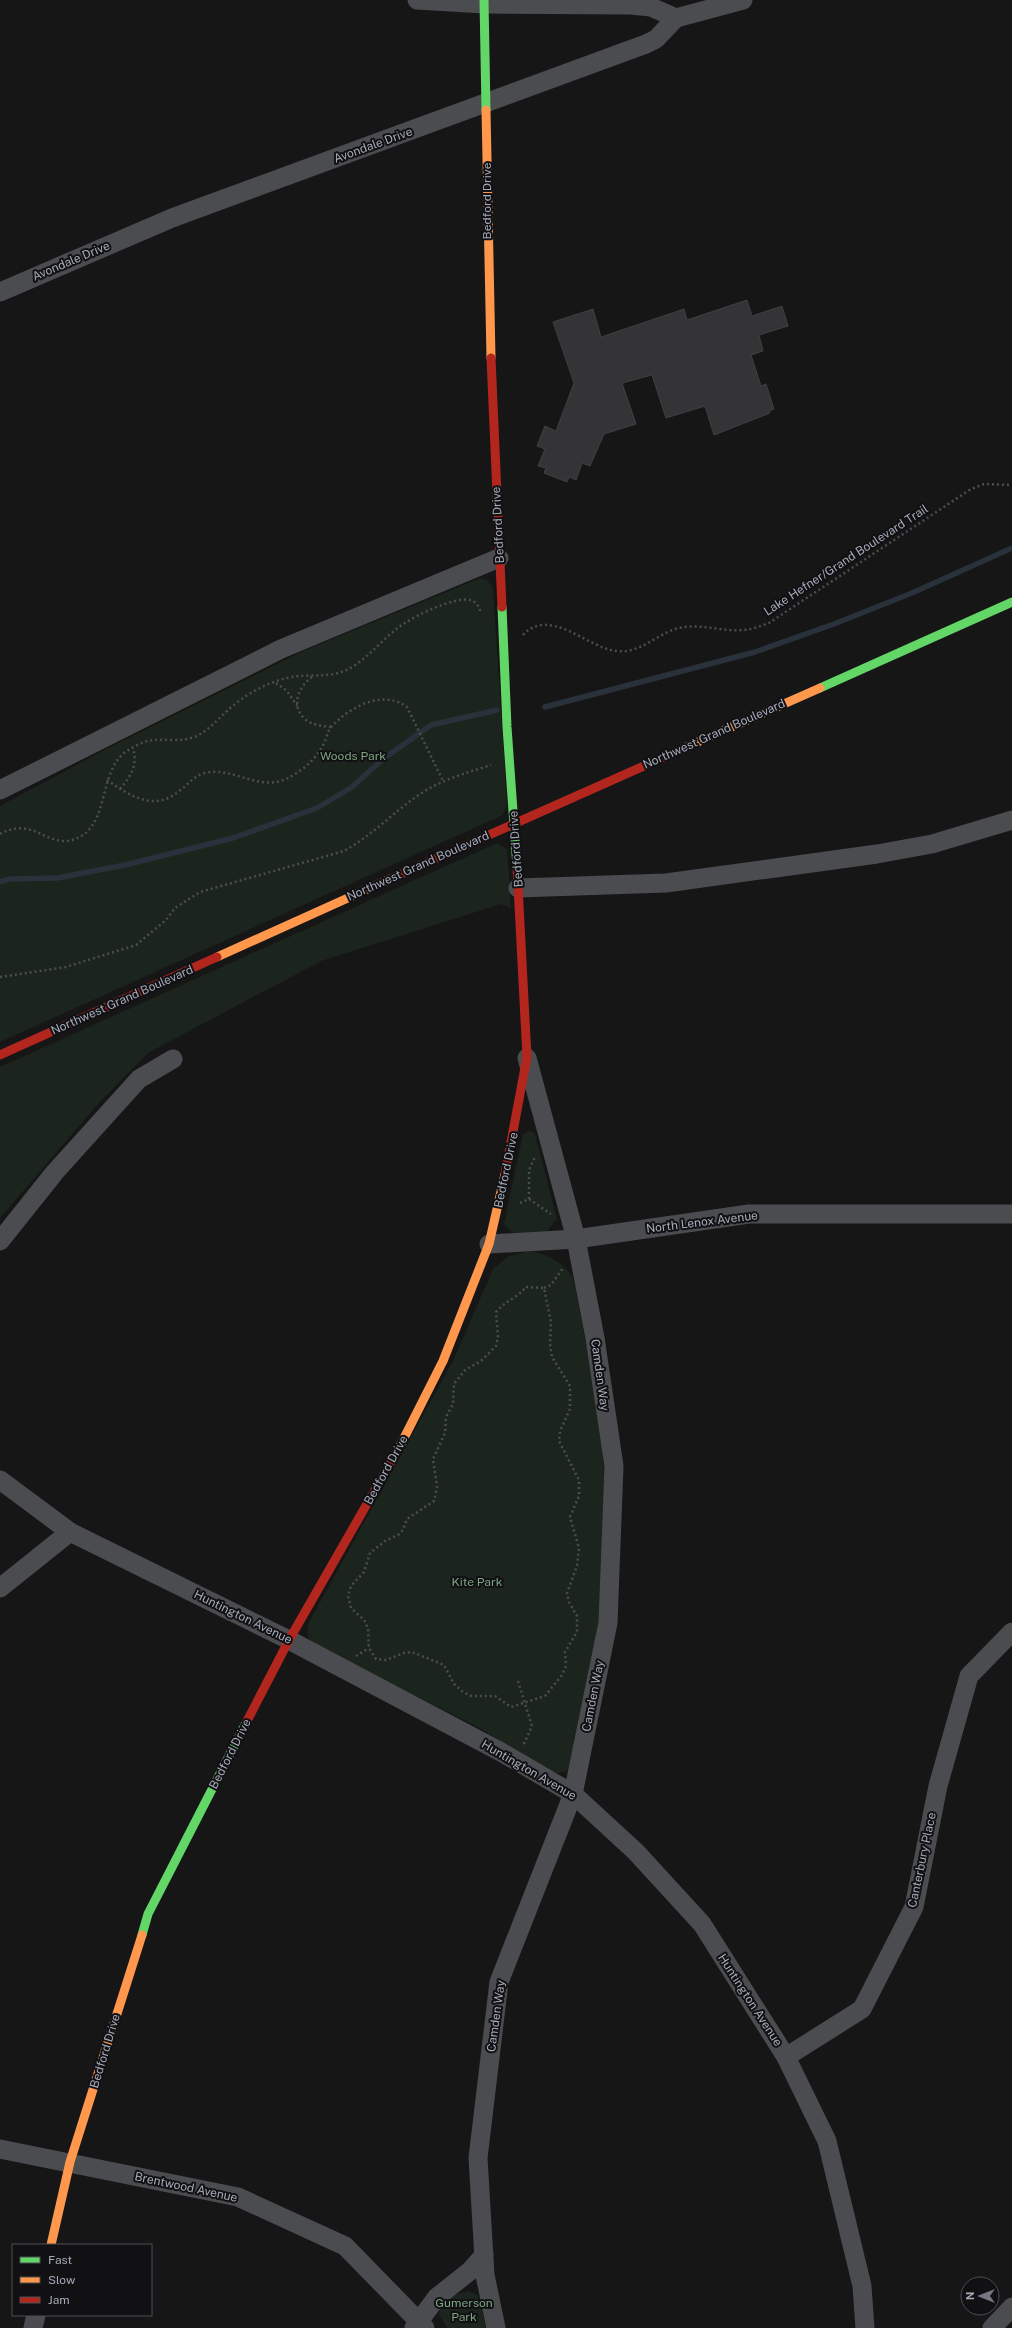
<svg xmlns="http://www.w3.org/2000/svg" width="1012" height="2328" viewBox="0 0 1012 2328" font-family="'Public Sans',sans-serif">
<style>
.green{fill:#1c241e}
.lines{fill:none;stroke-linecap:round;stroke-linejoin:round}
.stream{stroke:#29313a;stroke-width:5.5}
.building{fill:#343436;stroke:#3f4043}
.path{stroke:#4c4d51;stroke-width:2.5;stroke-dasharray:2 3;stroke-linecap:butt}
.street{stroke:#4a4c50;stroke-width:19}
.fast{stroke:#63d668;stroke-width:9}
.slow{stroke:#ff974d;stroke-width:9}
.jam{stroke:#b3261e;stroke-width:9}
.labels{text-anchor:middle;stroke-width:4;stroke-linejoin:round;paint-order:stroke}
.street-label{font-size:12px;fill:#a6abb9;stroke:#111013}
.park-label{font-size:12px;fill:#7ca581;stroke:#111013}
</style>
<rect width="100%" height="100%" fill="#161617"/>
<g class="green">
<path d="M 480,578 L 487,580 L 493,588 L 507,804 L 503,815 L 0,1042 L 0,806 L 108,748 L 301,652 Z"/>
<path d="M 497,843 L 507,849 L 511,908 L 501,904 L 321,961 L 148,1053 L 98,1104 L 0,1218 L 0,1067 Z"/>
<path d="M 530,1131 L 534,1132 L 536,1138 L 557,1219 L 547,1231 C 529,1234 517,1241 504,1224 L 523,1134 Z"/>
<path d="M 532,1251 C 550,1256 561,1261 573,1277 L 601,1419 L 608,1537 L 599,1631 L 571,1764 L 567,1771 L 559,1773 L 550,1772 L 478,1727 L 313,1644 C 307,1638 307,1633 308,1624 L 453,1361 L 493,1269 L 509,1256 Z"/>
<path d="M 468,2291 L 478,2295 L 486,2328 L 448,2328 L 439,2315 L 440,2307 L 453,2295 Z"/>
</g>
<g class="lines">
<g class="stream">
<path d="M 545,707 L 755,652 L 834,624 L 912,593 L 1012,548"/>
<path d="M 0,882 L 9,879 L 57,878 L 125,865 L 233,838 L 317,808 L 352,787 L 383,759 L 431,725 L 497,710"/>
</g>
</g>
<path class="building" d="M 747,300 L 752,316 L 782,306 L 788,326 L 759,335 L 763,351 L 751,355 L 761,386 L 766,384 L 774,409 L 769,411 L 770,413 L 714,435 L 705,406 L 666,418 L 652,375 L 622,383 L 636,424 L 604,434 L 590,466 L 582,463 L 576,480 L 569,477 L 567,482 L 544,473 L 546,468 L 538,466 L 545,449 L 537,446 L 545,426 L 556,431 L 574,383 L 553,322 L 593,309 L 601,337 L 684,309 L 687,320 Z"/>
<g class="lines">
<g class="path">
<path d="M 523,635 C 549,606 588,648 616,651 C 639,654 655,636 675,629 C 698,622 720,632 742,630 C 752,630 760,626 769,623 L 971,489 L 984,484 L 1012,485"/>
<path d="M 312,677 C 298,687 290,707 306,720 C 313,725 322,726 331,727"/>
<path d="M 276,683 L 287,691 L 298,707"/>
<path d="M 107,780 C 129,795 153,812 178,792 C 188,785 193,776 205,773 C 233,766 260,793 288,778 C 302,771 316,759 323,745 C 327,739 327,731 332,726 C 350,707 383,689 407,707 L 443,781"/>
<path d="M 120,789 C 131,776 138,765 133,748"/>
<path d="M 0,834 C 32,816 47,847 72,840 C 112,829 96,771 127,751 C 135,746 145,740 155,740 C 167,739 182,742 194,737 C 207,732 216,721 227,711 C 243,696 265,683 287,678 C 311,672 330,681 354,666 C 373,653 386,635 405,623 C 417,615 456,596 470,600 C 477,602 479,607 481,613"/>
<path d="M 0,977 L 66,967 L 136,945 L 166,920 L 175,908 L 200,892 L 344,851 C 375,834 398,807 428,789 C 448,778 469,772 491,765"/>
<path d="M 529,1199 L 529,1170 L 535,1157"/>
<path d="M 520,1203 L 529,1199 L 551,1214"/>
<path d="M 526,1287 L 544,1288 L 551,1322 L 550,1344 L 552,1357 L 570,1386 L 570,1409 L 560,1431 L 559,1441 L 579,1480 L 579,1496 L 570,1517 L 579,1548 L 577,1566 L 567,1593 L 569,1602 L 577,1616 L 577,1632 L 565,1652 L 566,1666 L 562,1675 L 545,1696 L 511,1707 L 495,1696 L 471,1696 L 463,1692 L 454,1684 L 444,1665 L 412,1652 L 404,1653 L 386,1660 L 376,1659 L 369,1648 L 368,1628 L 364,1620 L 351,1608 L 348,1596 L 351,1586 L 364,1572 L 370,1553 L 385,1541 L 398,1535 L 403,1530 L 407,1519 L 434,1501 L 437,1487 L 433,1459 L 445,1433 L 446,1417 L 453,1404 L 454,1384 L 465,1370 L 481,1361 L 496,1346 L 498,1337 L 496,1312 C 505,1301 516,1299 526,1287 Z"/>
<path d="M 544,1288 L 551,1285 L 563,1268"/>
<path d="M 356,1656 L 369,1648"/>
<path d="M 518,1681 L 532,1726 L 523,1746"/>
</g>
<g class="street">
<path d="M 417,0 L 484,4 L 631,5 L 651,7 L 676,18"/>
<path d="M 0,292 L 172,218 L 646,44 L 656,39 L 676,18 L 743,0"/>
<path d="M 0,790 L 281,649 L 499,558"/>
<path d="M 518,888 L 666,883 L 877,854 L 932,844 L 1012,820"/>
<path d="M 0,1241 L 55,1172 L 139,1079 L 173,1059"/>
<path d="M 489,1244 L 576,1239 L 749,1214 L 1012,1214"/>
<path d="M 0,1480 L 70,1532 L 289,1640 L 501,1752 L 573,1794 L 636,1852 L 702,1924 L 786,2057 L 827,2141 L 862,2286 L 865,2328"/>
<path d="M 0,1588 L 70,1532"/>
<path d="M 786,2057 L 862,2009 L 914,1907 L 938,1786 L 969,1676 L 1012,1632"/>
<path d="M 0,2149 L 238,2197 L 345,2246 L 425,2328"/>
<path d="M 33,2328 L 36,2315"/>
<path d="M 414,2328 L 437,2297 L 470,2271 L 484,2255"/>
<path d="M 496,2328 L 485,2275 L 478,2158 L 499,1982 L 573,1794 L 608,1623 L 614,1466 L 595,1338 L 576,1239 L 527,1058"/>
<path d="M 992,2328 L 1012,2307"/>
</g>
<g class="fast">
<path d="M 484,0 L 486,110"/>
<path d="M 502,607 L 507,727 L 517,867"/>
<path d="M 820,688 L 1012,602"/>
<path d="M 142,1935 L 148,1914 L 246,1723"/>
</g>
<g class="slow">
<path d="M 486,110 L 491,358"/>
<path d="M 682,749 L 820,688"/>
<path d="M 217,957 L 390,879"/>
<path d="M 399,1448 L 443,1361 L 489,1244 L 505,1174"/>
<path d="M 51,2245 L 70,2162 L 142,1935"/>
</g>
<g class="jam">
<path d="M 491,358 L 502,607"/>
<path d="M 390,879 L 682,749"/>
<path d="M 0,1055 L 217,957"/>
<path d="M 505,1174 L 527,1057 L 517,867"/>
<path d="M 246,1723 L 289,1640 L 399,1448"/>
</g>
</g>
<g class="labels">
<g class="street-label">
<text transform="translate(373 145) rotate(-20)" y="4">Avondale Drive</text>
<text transform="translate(487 201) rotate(-90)" y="4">Bedford Drive</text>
<text transform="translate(71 261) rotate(-23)" y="4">Avondale Drive</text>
<text transform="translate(498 525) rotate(-93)" y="4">Bedford Drive</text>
<text transform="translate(846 560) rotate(-33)" y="4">Lake Hefner/Grand Boulevard Trail</text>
<text transform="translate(714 734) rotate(-24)" y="4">Northwest Grand Boulevard</text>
<text transform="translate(516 849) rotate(-94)" y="4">Bedford Drive</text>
<text transform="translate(418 866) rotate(-24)" y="4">Northwest Grand Boulevard</text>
<text transform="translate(122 1000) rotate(-24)" y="4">Northwest Grand Boulevard</text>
<text transform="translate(506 1170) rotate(-78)" y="4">Bedford Drive</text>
<text transform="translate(702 1222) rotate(-7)" y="4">North Lenox Avenue</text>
<text transform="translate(600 1375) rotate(82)" y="4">Camden Way</text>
<text transform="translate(386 1470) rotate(-61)" y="4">Bedford Drive</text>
<text transform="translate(243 1617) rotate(26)" y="4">Huntington Avenue</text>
<text transform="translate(593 1696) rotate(-79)" y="4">Camden Way</text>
<text transform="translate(230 1754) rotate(-63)" y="4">Bedford Drive</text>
<text transform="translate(529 1770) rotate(30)" y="4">Huntington Avenue</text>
<text transform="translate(922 1860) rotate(-78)" y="4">Canterbury Place</text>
<text transform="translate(750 2000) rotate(57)" y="4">Huntington Avenue</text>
<text transform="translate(496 2016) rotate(-82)" y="4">Camden Way</text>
<text transform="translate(105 2051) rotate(-73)" y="4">Bedford Drive</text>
<text transform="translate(186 2187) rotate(12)" y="4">Brentwood Avenue</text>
</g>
<g class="park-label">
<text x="353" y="760">Woods Park</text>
<text x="477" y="1586">Kite Park</text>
<text x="464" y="2307">Gumerson<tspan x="464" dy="14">Park</tspan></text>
</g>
</g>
<rect x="12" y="2244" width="140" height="72" fill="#111013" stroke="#4d4e55"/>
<rect x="20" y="2257" width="20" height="6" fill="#63d668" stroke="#4d4e55"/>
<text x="48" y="2264" font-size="12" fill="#a6abb9">Fast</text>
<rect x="20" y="2277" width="20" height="6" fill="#ff974d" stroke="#4d4e55"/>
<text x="48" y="2284" font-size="12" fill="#a6abb9">Slow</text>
<rect x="20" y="2297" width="20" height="6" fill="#b3261e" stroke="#4d4e55"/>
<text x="48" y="2304" font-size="12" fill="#a6abb9">Jam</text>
<g transform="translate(980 2296) rotate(270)"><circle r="19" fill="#111013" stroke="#4d4e55"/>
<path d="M0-3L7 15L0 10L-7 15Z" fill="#747780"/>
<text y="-6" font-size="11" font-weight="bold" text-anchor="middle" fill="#a6abb9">N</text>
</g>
</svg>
